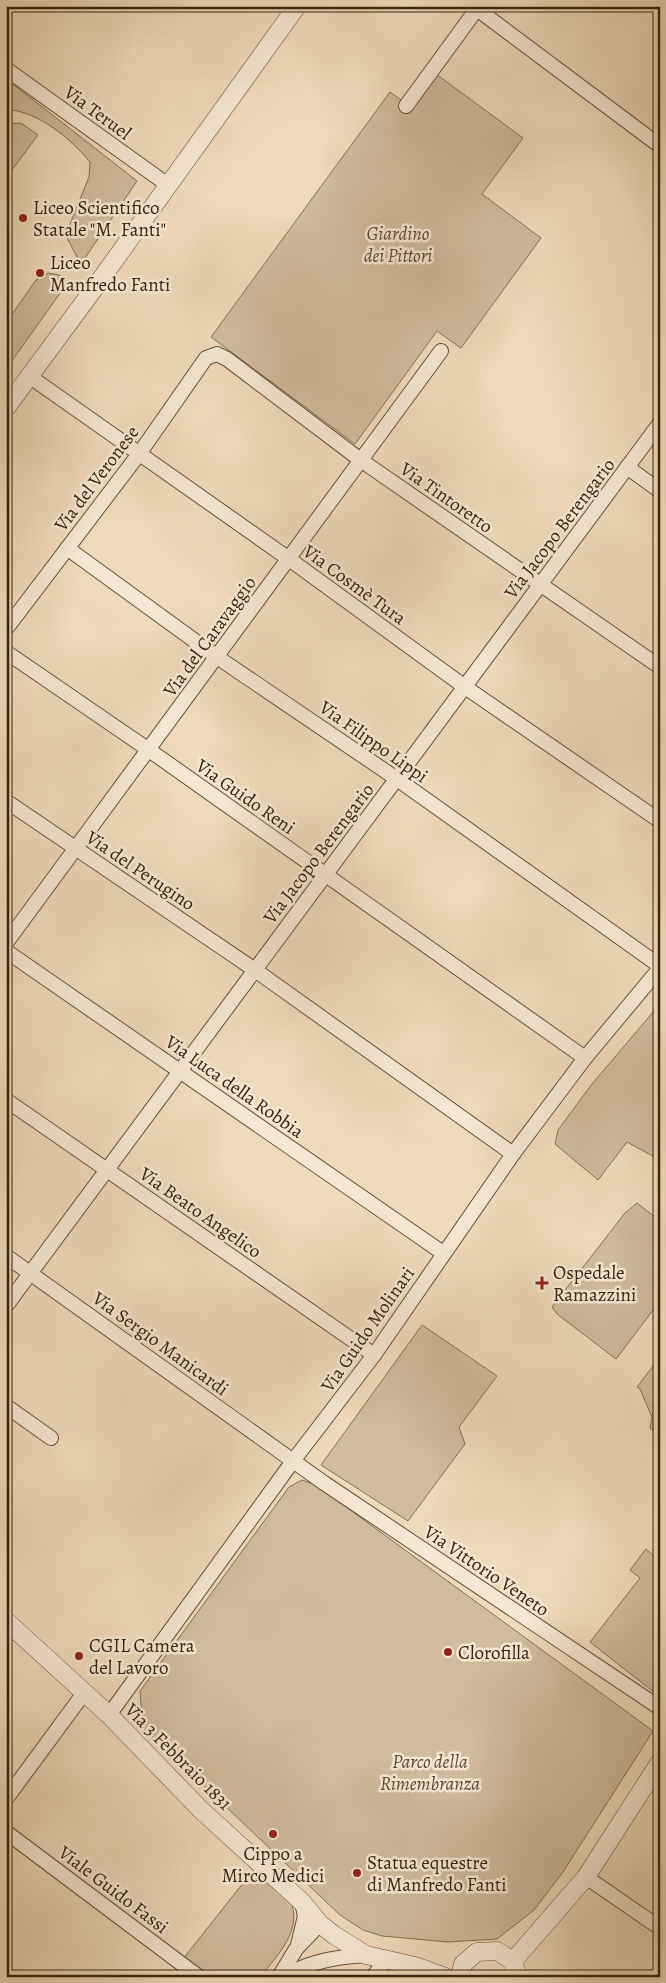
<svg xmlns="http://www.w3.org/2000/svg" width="666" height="1983" viewBox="0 0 666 1983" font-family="Alegreya,serif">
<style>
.green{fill:#d0bb9e;stroke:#847056}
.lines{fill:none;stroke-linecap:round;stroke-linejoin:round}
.minor-casing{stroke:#655239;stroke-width:16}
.tertiary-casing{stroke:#655239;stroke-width:19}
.minor{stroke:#f5e7d3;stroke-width:14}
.tertiary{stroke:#f5e7d3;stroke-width:18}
.poi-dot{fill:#8f2418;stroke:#f5e7d3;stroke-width:2}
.labels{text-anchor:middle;stroke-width:5;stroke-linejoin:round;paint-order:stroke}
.street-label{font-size:19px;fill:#37240e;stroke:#f5e7d3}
.poi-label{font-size:19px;fill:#37240e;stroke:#f5e7d3;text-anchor:start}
.park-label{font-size:19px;font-style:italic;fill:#5d4a32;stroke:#f5e7d3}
</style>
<rect width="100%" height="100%" fill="#efdabb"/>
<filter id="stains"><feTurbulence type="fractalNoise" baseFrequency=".004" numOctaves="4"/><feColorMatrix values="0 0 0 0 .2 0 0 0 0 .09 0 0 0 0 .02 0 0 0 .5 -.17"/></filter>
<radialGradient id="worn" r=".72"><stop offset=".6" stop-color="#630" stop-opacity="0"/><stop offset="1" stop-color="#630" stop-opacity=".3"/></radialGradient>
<g class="green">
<path d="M 436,74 L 523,138 L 482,194 L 541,238 L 461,348 L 437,331 L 355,444 L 211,337 L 390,92 L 412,108 Z"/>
<path d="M 6,81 L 9,81 L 137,181 L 81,264 L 67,238 L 68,229 L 89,177 L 90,162 C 70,138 39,112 6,109 Z"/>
<path d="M 21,123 L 38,135 L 6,178 L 6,124 Z"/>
<path d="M 48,273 L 59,275 L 68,282 L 6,369 L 6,323 L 36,280 Z"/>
<path d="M 660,1004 L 660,1160 L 627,1142 L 598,1180 L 555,1144 L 558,1130 L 592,1084 Z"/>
<path d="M 637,1203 L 660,1221 L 660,1301 L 616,1359 L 557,1314 L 552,1307 L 625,1213 Z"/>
<path d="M 422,1325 L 497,1376 L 459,1427 L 465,1444 L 408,1521 L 321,1465 Z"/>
<path d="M 660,1357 L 660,1435 L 650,1428 L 652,1417 L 640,1389 L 637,1387 Z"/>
<path d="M 302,1480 L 316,1485 L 653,1731 L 563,1872 L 534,1910 L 497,1939 L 448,1942 L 382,1936 L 363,1930 L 340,1915 L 143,1728 L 140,1691 L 289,1487 Z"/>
<path d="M 646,1549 L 655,1557 L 660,1550 L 660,1691 L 655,1693 L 590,1642 L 640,1578 L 630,1570 Z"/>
<path d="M 255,1868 C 264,1876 285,1891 290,1900 C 304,1929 277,1956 260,1977 L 205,1977 L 183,1959 Z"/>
</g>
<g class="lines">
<g class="minor-casing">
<g id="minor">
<path d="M 477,9 L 660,146"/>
<path d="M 6,69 L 168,185"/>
<path d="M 406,106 L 479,6"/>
<path d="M 29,376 L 289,559 L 465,687 L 660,821"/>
<path d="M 627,467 L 660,491"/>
<path d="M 67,548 L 217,657 L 397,779 L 660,966"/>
<path d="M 6,629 L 139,454 L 206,358 L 217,354 L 227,359 L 362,461 L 660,667"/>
<path d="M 6,652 L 149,750 L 585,1058"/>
<path d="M 6,801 L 255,970 L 513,1154"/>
<path d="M 6,943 L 441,351"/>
<path d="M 6,951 L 443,1253"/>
<path d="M 6,1100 L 374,1355"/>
<path d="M 6,1256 L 324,1483 L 660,1708"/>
<path d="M 6,1306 L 660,423"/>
<path d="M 6,1406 L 51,1438"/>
<path d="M 109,1715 L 293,1461 L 374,1355 L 513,1154 L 585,1058 L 660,968"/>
<path d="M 6,1799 L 84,1693"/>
<path d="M 6,1832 L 199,1977"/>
<path d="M 586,1877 L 660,1928"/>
<path d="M 298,1945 L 305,1916 L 302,1902"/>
<path d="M 288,1974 C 313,1961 337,1957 366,1955"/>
<path d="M 279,1977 L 296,1949 L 320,1924"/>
<path d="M 373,1977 L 386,1959"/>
</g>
</g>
<g class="tertiary-casing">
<g id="tertiary">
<path d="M 6,408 L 96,286 L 297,6"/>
<path d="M 6,1621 L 109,1715 L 201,1810 L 302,1902 L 320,1924 L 334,1935 L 366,1955 L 415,1966 L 445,1977"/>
<path d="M 513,1961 L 586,1877 L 660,1762"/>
<path d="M 460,1977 L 463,1964 L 477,1952 L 497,1951 L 513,1961 L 518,1977"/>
</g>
</g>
<use href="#minor" class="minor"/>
<use href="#tertiary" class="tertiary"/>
</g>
<g class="poi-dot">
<circle cx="23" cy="218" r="5"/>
<circle cx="40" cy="273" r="5"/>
<path d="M539.5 1275.5h5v5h5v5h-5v5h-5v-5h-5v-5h5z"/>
<circle cx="448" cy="1652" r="5"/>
<circle cx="79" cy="1656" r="5"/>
<circle cx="273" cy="1834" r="5"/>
<circle cx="357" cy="1873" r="5"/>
</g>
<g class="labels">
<g class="street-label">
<text transform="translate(98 112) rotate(36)" y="7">Via Teruel</text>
<text transform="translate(96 478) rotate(-53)" y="7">Via del Veronese</text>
<text transform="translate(447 497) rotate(35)" y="7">Via Tintoretto</text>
<text transform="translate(559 528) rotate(-53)" y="7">Via Jacopo Berengario</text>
<text transform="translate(355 584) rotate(36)" y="7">Via Cosmè Tura</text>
<text transform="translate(209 636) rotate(-54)" y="7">Via del Caravaggio</text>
<text transform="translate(374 741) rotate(35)" y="7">Via Filippo Lippi</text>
<text transform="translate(246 796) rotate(35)" y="7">Via Guido Reni</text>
<text transform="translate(318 853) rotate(-53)" y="7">Via Jacopo Berengario</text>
<text transform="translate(141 870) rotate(34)" y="7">Via del Perugino</text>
<text transform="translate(235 1086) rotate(35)" y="7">Via Luca della Robbia</text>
<text transform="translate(201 1212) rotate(35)" y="7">Via Beato Angelico</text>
<text transform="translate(367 1329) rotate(-55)" y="7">Via Guido Molinari</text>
<text transform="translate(161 1343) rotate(36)" y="7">Via Sergio Manicardi</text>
<text transform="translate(487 1570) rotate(34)" y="7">Via Vittorio Veneto</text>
<text transform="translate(179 1756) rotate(45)" y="7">Via 3 Febbraio 1831</text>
<text transform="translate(114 1889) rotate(37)" y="7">Viale Guido Fassi</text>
</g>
<g class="poi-label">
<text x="33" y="214">Liceo Scientifico<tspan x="33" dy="22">Statale "M. Fanti"</tspan></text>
<text x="50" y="269">Liceo<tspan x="50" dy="22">Manfredo Fanti</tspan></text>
<text x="553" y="1279">Ospedale<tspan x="553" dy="22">Ramazzini</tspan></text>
<text x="89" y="1652">CGIL Camera<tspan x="89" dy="22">del Lavoro</tspan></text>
<text x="458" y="1659">Clorofilla</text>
<text x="273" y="1860" text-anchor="middle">Cippo a<tspan x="273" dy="22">Mirco Medici</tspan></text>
<text x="367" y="1869">Statua equestre<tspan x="367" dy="22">di Manfredo Fanti</tspan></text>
</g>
<g class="park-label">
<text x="398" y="240">Giardino<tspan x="398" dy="22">dei Pittori</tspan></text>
<text x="430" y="1768">Parco della<tspan x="430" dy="22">Rimembranza</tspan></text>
</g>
</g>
<rect width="666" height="1983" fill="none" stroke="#efdabb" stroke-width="25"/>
<rect x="8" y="8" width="651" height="1968" fill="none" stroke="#37240e" stroke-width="2.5"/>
<rect x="12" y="12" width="641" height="1958" fill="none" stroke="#37240e"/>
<rect width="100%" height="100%" filter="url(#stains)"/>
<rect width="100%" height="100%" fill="url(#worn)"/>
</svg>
